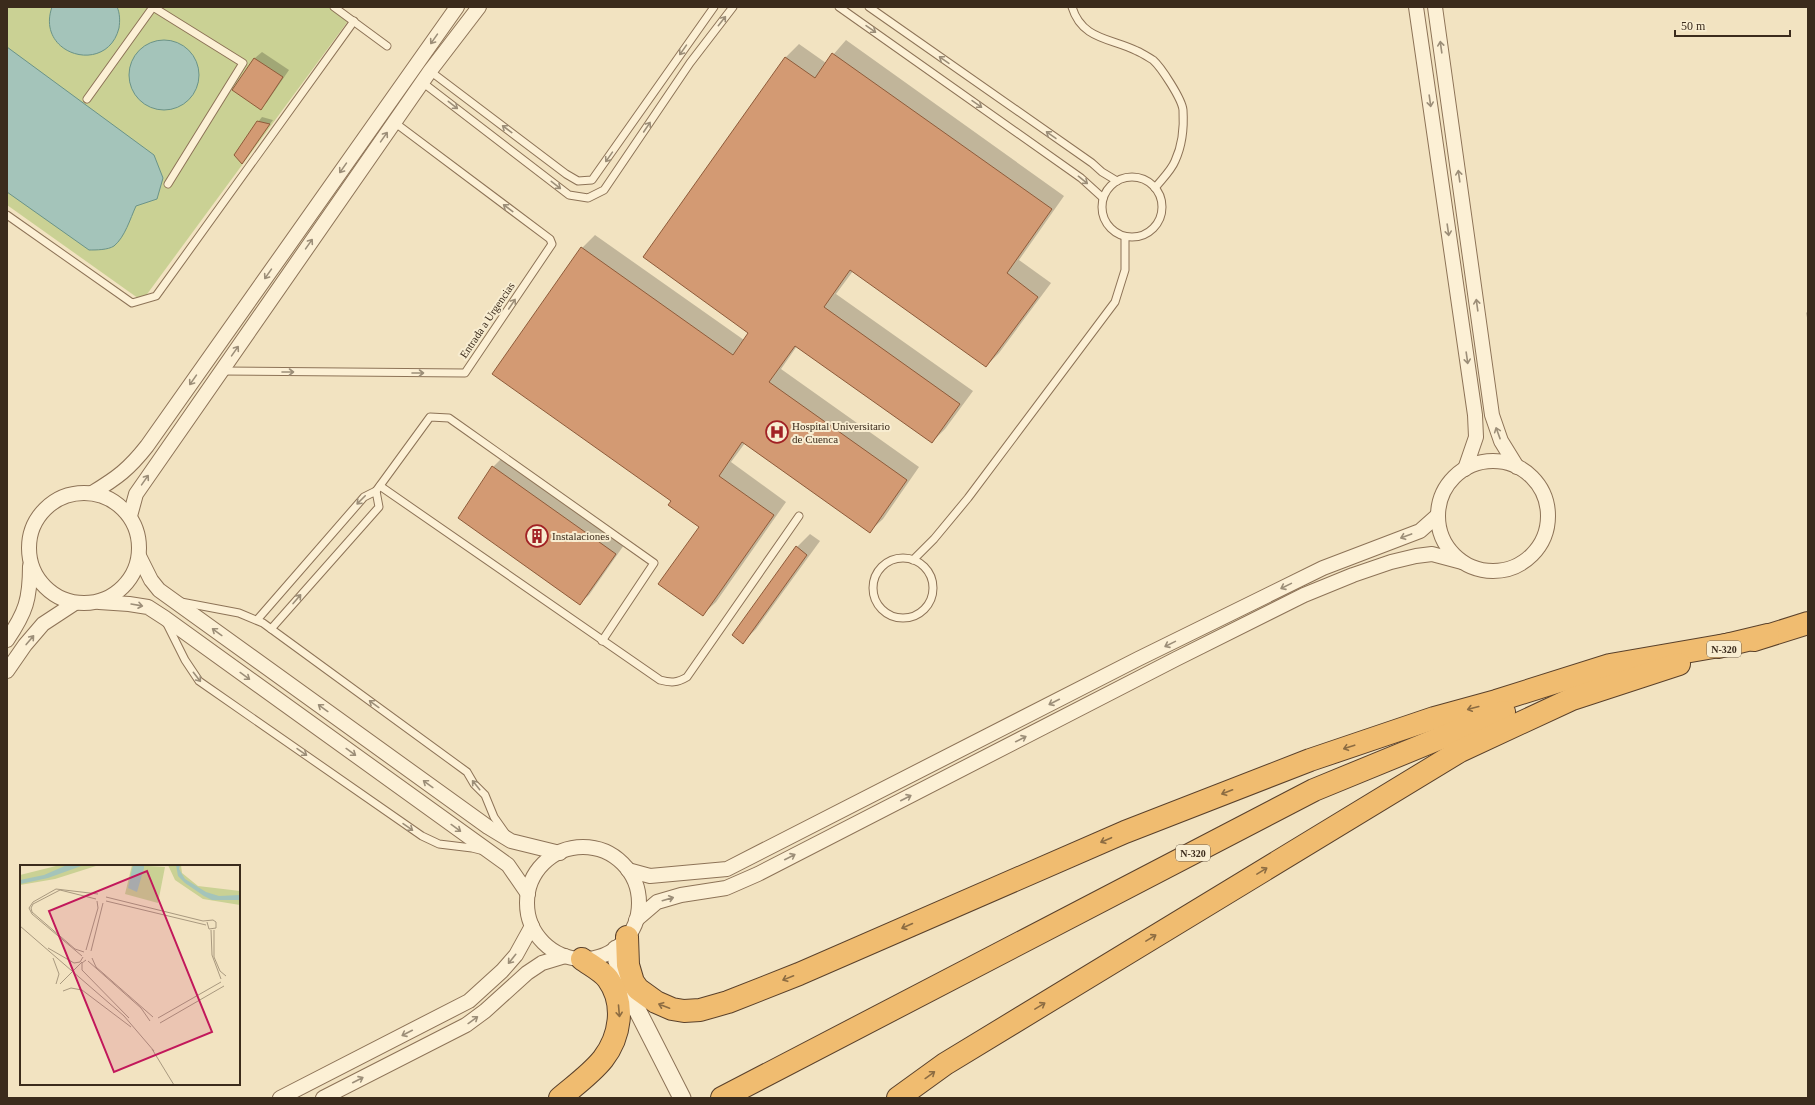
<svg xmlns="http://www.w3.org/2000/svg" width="1815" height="1105" viewBox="0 0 1815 1105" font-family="'Times New Roman',serif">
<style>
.green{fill:#cad194}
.water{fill:#a4c4ba;stroke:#6a9388}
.shadow{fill:#0003}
.building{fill:#d39a73;stroke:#8e5b3a}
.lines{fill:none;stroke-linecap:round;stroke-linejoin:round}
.service-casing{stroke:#8d7357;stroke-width:9}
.minor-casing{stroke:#8d7357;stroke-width:16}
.tertiary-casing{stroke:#8d7357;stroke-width:19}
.trunk-casing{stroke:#5a412b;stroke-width:24}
.service{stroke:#fcf0d5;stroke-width:7}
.minor{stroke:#fcf0d5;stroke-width:14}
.tertiary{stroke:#fcf0d5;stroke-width:17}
.trunk{stroke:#f0bc70;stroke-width:22}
.oneway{stroke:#9c8e78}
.oneway2{stroke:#8c6c42}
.labels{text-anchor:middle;stroke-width:4;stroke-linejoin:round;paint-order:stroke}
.shield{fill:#f8edd1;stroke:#746552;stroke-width:1}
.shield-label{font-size:10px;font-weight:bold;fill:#3b2b1c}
.street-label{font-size:11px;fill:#3b2b1c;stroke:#f8edd1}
.poi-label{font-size:11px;fill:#3b2b1c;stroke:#f8edd1;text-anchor:start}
.inset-road{fill:none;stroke:#a9997f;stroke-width:1}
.view{fill:#c2185b;fill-opacity:0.15;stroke:#c2185b;stroke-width:2}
.inset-edge{fill:none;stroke:#3b2b1c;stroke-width:2}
</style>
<rect width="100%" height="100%" fill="#f2e3c1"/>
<path class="green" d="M 7,7 L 336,7 L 351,17 L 142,301 L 7,205 Z"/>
<g class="water">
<path d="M 52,7 L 117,7 C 120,13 120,21 119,28 C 107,76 35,55 52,7 Z"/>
<circle cx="164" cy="75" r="35"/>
<path d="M 7,47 L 154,155 L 163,178 L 157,199 L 136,206 C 130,219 125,237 114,246 C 108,250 96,250 89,250 L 7,192 Z"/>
</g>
<g class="shadow">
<path d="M 846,40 L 1064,196 L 1019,260 L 1051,283 L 999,353 L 986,366 L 853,271 L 836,294 L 973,391 L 945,429 L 932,442 L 797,346 L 781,369 L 919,467 L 883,519 L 869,532 L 745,443 L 731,462 L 786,502 L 716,602 L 702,615 L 700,527 L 672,501 L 494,374 L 582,248 L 595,235 L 744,340 L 750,333 L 644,257 L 786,57 L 799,44 L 826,63 Z"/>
<path d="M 262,52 L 289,70 L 267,102 L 260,108 L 234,90 L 255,58 Z"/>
<path d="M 262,117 L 273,120 L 242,162 L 258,122 Z"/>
<path d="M 1808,311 L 1808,322 L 1806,313 Z"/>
<path d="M 502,458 L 624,545 L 589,595 L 580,603 L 459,518 L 493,467 Z"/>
<path d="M 810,534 L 820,541 L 756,629 L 743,642 L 797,547 Z"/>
</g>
<g class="building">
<path d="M 832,53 L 1052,209 L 1007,273 L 1038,297 L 986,367 L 850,270 L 824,307 L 960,404 L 932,443 L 795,346 L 769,382 L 907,480 L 870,533 L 742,442 L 719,476 L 774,515 L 703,616 L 658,584 L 699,527 L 668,505 L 671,501 L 492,374 L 581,247 L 733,355 L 748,333 L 643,257 L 785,57 L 815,78 Z"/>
<path d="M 254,58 L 283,77 L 261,110 L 232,90 Z"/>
<path d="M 257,121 L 270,124 L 242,164 L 234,155 Z"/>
<path d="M 492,466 L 616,554 L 580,605 L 458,518 Z"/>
<path d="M 796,546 L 807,555 L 743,644 L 732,635 Z"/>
</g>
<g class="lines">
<g class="service-casing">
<g id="service">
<path d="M 334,7 L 387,46"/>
<path d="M 839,7 L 1081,178 L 1103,198"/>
<path d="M 869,7 L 1092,163 L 1102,172 L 1117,181"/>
<path d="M 1072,7 C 1082,40 1111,38 1137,51 C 1142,53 1148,57 1153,60 C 1161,67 1182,99 1183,110 C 1184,126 1182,146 1175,161 C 1171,171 1161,180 1155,188"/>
<path d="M 430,71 L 566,174 L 578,181 L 592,180 L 714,7"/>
<path d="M 422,82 L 569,195 L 588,198 L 604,190 L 690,63 L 733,7"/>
<path d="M 87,99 L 153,7 L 243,63 L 168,184"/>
<circle cx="1132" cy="207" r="30"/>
<path d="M 7,215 L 132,303 L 156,296 L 354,21"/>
<path d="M 221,371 L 465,373 L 552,244 L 550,239 L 394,122"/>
<path d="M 380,486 L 660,680 C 671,683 677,683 687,677 L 799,516"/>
<path d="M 376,491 L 430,417 L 449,418 L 654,563 L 602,641"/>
<circle cx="903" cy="588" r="30"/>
<path d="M 913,560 L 934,539 L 968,498 L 1115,302 L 1125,270 L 1125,237"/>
<path d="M 181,602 L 239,613 L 263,623 L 467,772 L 474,784 L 485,795 L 494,817 L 506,834"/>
<path d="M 257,620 L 364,497 L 376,491 L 379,507 L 271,629"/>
<path d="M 167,624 L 185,660 L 199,681 L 422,836 L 439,844 L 472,848 L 480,850"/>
</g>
</g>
<g class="minor-casing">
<g id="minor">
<path d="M 1416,7 L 1475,415 L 1476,437 L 1465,469"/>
<path d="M 1435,7 L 1492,415 L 1501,441 L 1517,467"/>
<circle cx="1493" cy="516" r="55"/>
<circle cx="84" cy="548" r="55"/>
<path d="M 92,493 C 117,478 129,469 147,446 L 457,7"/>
<path d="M 130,516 L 136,494 L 152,471 L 430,71 L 479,7"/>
<path d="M 139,556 L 151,580 L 159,590 L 488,827 L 511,841 L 560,853"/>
<path d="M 99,602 L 129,604 L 148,607 L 165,618 L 508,865 L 528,894"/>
<path d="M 7,640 C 26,612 30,599 30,566"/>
<path d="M 7,671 L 25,645 L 43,624 L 75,603"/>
<circle cx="583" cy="903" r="56"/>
<path d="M 628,870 L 650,876 L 727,869 L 1138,659 L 1323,568 L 1420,531 L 1438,515"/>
<path d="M 636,920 L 657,902 L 681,895 L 726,888 L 758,874 L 1176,659 L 1304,595 L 1353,575 L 1391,562 L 1416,556 L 1432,554 L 1462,562"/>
<path d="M 280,1098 L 469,1001 L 502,971 L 516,955 L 532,926"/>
<path d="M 323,1098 L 466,1025 L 485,1011 L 527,973 L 542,963 L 565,956"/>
</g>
</g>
<g class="tertiary-casing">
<path id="tertiary" d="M 616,949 L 617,961 L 625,986 L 682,1098"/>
</g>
<g class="trunk-casing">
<g id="trunk">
<path d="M 1754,640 L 1808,623"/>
<path d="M 1718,647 L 1768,635"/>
<path d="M 627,937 L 628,965 L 633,982 L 638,989 L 656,1002 L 672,1009 L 684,1011 L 700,1010 L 728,1002 L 799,974 L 1125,832 L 1310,760 L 1434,718 L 1496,701 L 1610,665 L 1731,644"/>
<path d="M 560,1098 C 574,1086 591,1074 603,1059 C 620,1037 626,1004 608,979 C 602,971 590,965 582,959"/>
<path d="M 722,1098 L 1314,790 L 1504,712"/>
<path d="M 898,1098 L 945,1064 L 1460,751 L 1572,699 L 1679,664"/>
</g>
</g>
<use href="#service" class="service"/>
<use href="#minor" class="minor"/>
<use href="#tertiary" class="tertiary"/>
<use href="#trunk" class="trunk"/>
</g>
<defs><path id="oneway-shaft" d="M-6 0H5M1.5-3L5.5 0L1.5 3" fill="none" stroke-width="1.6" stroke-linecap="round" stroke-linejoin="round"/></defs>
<g class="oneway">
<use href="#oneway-shaft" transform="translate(722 21) rotate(-52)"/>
<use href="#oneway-shaft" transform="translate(871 29) rotate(35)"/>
<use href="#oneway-shaft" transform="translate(434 39) rotate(125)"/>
<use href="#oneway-shaft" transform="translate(1441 47) rotate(-98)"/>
<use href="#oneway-shaft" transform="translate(683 50) rotate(125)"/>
<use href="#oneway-shaft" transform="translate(944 60) rotate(-145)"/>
<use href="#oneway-shaft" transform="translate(1430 101) rotate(82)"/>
<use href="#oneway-shaft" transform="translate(977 104) rotate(35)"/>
<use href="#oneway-shaft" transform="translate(453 105) rotate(38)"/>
<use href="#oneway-shaft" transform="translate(647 127) rotate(-56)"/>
<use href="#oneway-shaft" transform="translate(507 129) rotate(-143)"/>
<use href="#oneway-shaft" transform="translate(1051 135) rotate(-145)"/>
<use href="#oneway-shaft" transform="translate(384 137) rotate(-55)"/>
<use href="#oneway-shaft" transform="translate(609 157) rotate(125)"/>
<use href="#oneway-shaft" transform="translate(343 168) rotate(125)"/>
<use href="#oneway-shaft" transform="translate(1459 176) rotate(-98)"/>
<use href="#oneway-shaft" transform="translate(1083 180) rotate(39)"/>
<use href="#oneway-shaft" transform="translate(556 185) rotate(38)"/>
<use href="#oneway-shaft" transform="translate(508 208) rotate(-143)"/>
<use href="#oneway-shaft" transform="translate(1448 230) rotate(82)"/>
<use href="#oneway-shaft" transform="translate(309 244) rotate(-55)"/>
<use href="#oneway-shaft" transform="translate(268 274) rotate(125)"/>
<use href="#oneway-shaft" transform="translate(512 304) rotate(-56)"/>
<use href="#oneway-shaft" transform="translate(1477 305) rotate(-98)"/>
<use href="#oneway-shaft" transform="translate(235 351) rotate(-55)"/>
<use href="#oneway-shaft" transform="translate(1467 358) rotate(82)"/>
<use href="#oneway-shaft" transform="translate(288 372)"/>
<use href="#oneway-shaft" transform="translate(418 373)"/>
<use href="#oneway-shaft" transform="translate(193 380) rotate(125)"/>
<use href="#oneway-shaft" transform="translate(1498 433) rotate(-110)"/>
<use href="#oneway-shaft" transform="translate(145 480) rotate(-55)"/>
<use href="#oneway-shaft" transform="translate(361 500) rotate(135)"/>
<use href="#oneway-shaft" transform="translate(1406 536) rotate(160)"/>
<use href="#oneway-shaft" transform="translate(1286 586) rotate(154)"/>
<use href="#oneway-shaft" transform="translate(297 599) rotate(-49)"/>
<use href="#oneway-shaft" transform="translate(137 605) rotate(10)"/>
<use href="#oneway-shaft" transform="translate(217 632) rotate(-144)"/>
<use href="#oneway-shaft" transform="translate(30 640) rotate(-50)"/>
<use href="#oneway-shaft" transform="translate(1170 644) rotate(154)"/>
<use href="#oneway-shaft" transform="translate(245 676) rotate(36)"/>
<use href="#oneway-shaft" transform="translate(197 677) rotate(52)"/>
<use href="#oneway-shaft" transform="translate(1054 702) rotate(153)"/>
<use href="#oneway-shaft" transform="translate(374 704) rotate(-144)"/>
<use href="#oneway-shaft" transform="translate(323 708) rotate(-144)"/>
<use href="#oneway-shaft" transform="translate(1021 739) rotate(-27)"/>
<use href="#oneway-shaft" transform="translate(302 752) rotate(35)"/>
<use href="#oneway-shaft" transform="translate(351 752) rotate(36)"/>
<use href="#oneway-shaft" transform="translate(428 784) rotate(-144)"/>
<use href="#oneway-shaft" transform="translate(476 785) rotate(-129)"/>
<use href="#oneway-shaft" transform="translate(906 798) rotate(-27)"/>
<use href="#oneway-shaft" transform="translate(408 827) rotate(35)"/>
<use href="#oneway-shaft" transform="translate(456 828) rotate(36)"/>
<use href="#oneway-shaft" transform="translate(790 857) rotate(-27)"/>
<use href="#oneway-shaft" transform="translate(668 899) rotate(-16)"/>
<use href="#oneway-shaft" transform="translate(512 959) rotate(129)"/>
<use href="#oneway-shaft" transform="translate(473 1020) rotate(-36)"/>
<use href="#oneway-shaft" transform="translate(407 1033) rotate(153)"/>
<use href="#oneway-shaft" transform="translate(358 1080) rotate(-27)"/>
</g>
<g class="oneway2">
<use href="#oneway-shaft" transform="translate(1473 708) rotate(165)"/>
<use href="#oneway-shaft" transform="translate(1349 747) rotate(162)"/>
<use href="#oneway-shaft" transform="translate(1227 792) rotate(159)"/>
<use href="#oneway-shaft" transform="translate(1106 840) rotate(157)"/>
<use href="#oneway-shaft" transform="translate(1262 871) rotate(-31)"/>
<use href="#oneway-shaft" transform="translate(907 926) rotate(156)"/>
<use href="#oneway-shaft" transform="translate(1151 938) rotate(-31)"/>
<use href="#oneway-shaft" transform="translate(788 978) rotate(158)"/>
<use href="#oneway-shaft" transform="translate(664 1006) rotate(-159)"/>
<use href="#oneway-shaft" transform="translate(1040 1006) rotate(-31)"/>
<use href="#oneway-shaft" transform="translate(619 1011) rotate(85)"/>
<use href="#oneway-shaft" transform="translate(930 1075) rotate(-36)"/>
</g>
<defs>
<g id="hospital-ring" transform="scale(1.15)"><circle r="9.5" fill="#f8edd1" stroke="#a12124" stroke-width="1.5"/><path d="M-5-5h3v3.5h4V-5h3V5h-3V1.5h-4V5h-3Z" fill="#a12124"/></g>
<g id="building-ring" transform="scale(1.15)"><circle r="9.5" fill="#f8edd1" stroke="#a12124" stroke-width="1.5"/><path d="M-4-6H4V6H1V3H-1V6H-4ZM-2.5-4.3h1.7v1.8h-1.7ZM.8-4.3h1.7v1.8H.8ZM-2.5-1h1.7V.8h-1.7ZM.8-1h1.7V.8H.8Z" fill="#a12124"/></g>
</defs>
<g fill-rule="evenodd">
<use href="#hospital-ring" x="777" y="432"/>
<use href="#building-ring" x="537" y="536"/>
</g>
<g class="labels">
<g class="shield">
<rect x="1707" y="641" width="34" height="16" rx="3"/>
<rect x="1176" y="845" width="34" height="16" rx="3"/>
</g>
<g class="shield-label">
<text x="1724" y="653">N-320</text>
<text x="1193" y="857">N-320</text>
</g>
<g class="street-label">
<text transform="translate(487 320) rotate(-56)" y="4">Entrada a Urgencias</text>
</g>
<g class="poi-label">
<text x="792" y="430">Hospital Universitario<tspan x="792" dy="13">de Cuenca</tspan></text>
<text x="552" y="540">Instalaciones</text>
</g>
</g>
<g transform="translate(20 865)">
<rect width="220" height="220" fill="#f2e3c1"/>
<path d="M 79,0 L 35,14 L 0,20 L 0,10 L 36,1 ZM 112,0 L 145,2 L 138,38 L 105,29 ZM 148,0 L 161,0 L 162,8 L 178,21 L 220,26 L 220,40 L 183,34 L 155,15 Z" fill="#cad194"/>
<path d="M 47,0 L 64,0 L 28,13 L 0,19 L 0,15 L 24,10 ZM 113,0 L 124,0 L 124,3 L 117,27 L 108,23 ZM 156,0 L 160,0 L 159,4 L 165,14 L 186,27 L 199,31 L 220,30 L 220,35 L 192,35 L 184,31 L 165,18 L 158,11 Z" fill="#a4c4ba"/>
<path class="inset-road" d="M 86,32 L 183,56 L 193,55 L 196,57 L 196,63 L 189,64 L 187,57M 86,36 L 186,60M 0,61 L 104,151 L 134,186M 191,65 L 192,90 L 201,114M 194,65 L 194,92 L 200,106 L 206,111M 28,83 L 54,98 L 60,97 L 63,92M 66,85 L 78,43 L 77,36M 71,86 L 83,38M 64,87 L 55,84 L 12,47 L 11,43 L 13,39 L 40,25 L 76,34M 62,91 L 12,49 L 9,43 L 13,37 L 36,24 L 78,29M 33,93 L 39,109 L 36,119M 72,93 L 76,102 L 133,152M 66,95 L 62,98 L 62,105 L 109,153M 68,96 L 121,143 L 130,156M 40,119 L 62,97M 43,126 L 51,123 L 62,125 L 111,162M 138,153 L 201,117M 140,158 L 204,121M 132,184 L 154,220"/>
<path class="view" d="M 127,6 L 192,167 L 94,207 L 29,46 Z"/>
<rect width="220" height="220" class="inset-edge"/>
</g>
<rect width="1815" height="1105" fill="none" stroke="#3b2b1c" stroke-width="16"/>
<path d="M1675 30v6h115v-6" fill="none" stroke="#3b2b1c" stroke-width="2"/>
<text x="1681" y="30" font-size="12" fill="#3b2b1c" stroke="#f8edd1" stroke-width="3" paint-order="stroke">50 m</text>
</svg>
